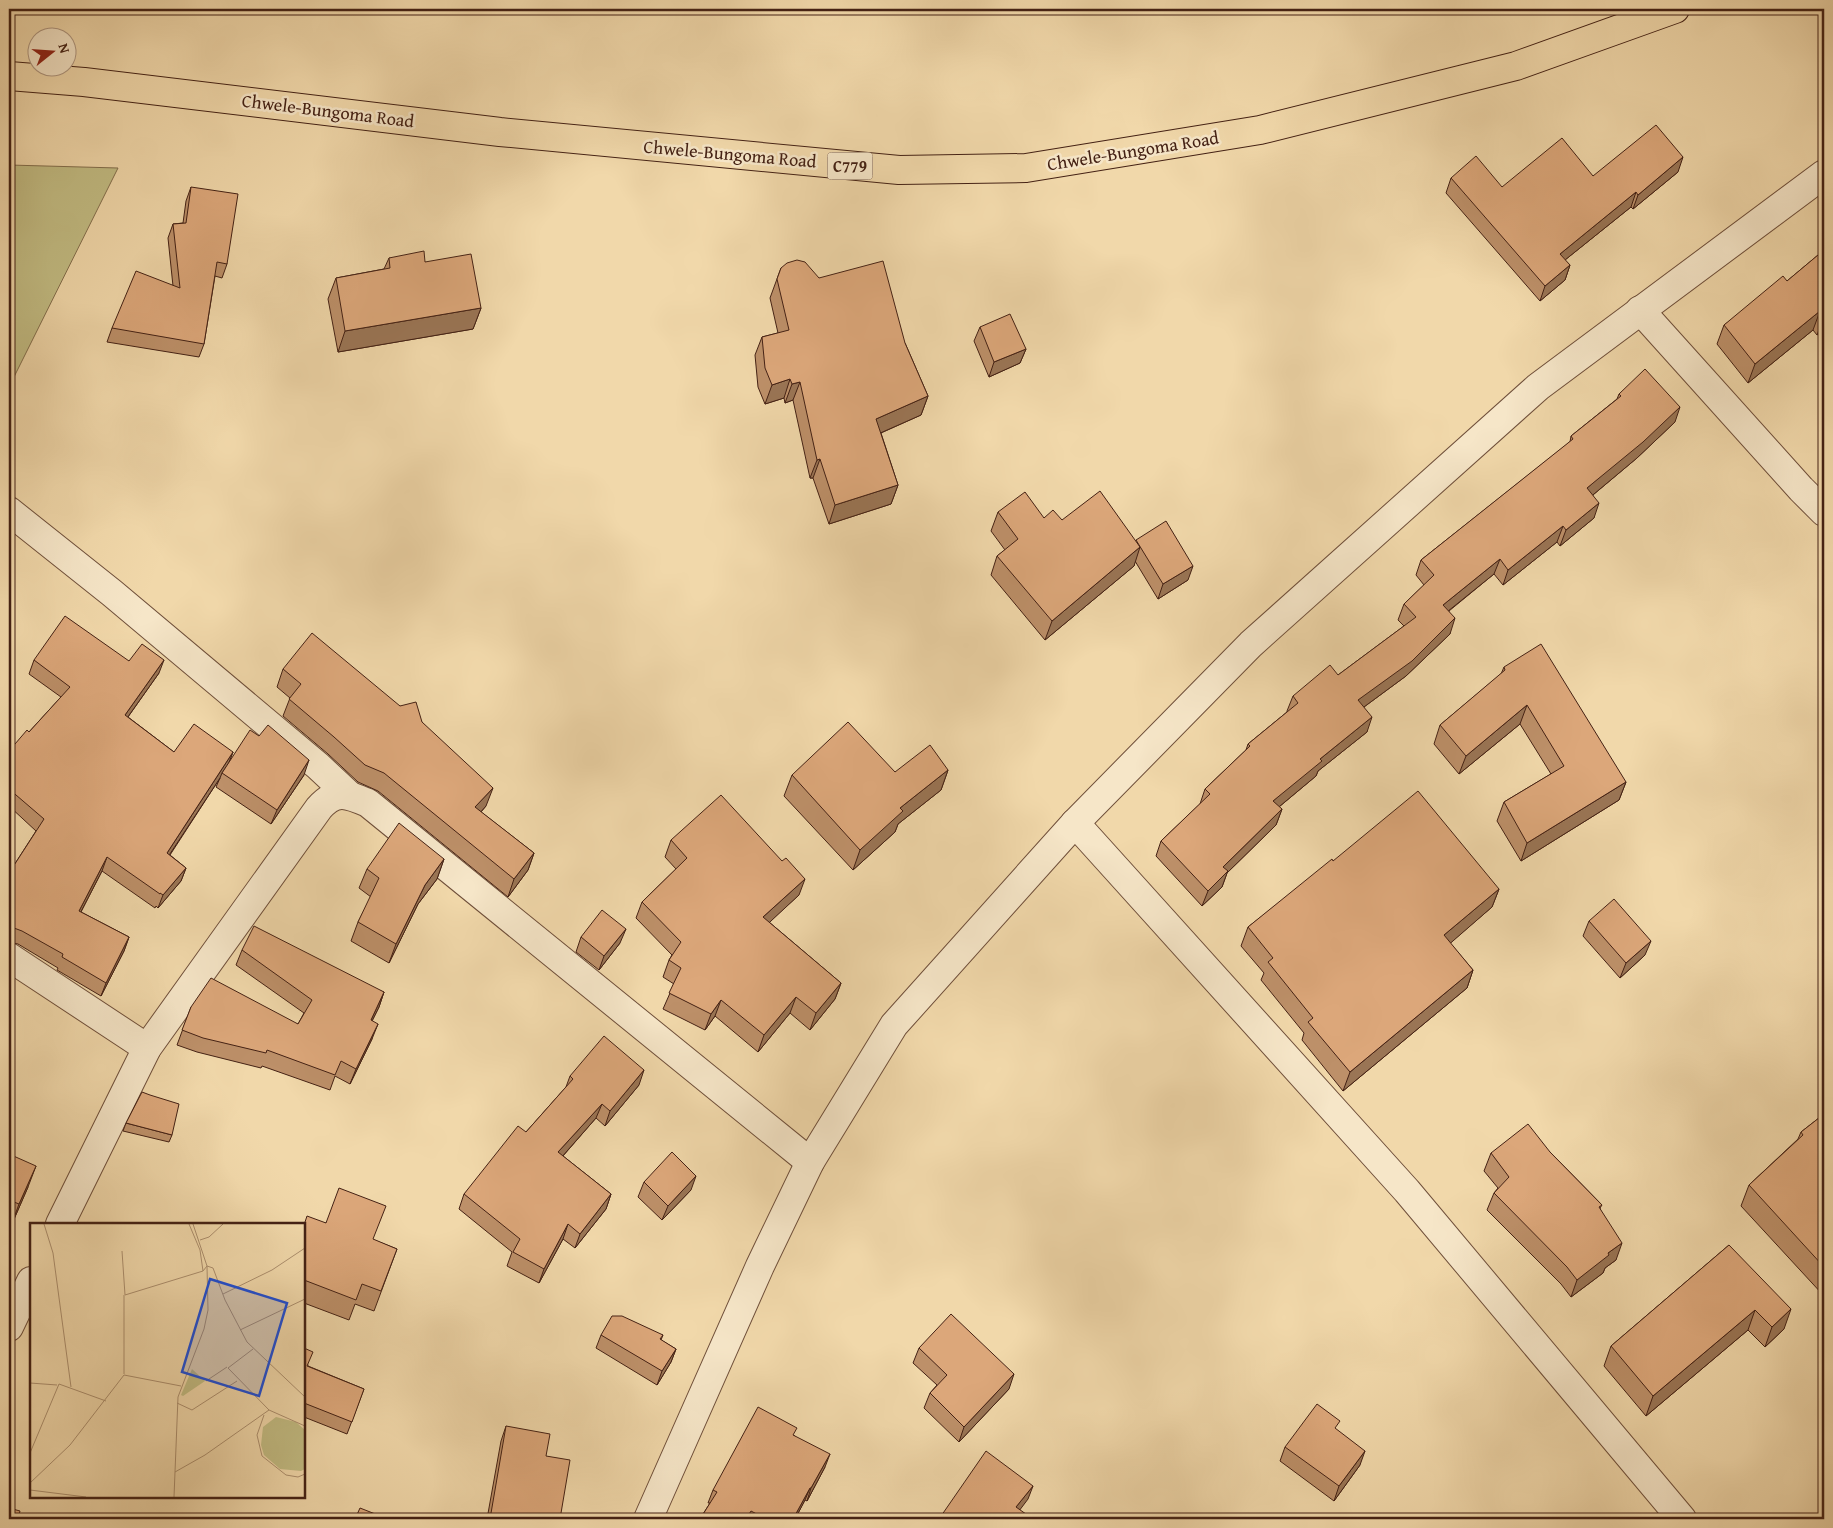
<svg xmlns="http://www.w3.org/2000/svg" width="1833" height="1528" viewBox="0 0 1833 1528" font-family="'Gentium Book Plus',serif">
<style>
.green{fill:#c2bc83;stroke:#836e4c}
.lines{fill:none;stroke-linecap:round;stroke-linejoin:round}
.minor-casing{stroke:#6f4f3a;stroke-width:30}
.primary-casing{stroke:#442114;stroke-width:30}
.minor{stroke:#f6e6c8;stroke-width:28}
.primary{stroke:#f1d8aa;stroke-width:28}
.wall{fill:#bd9069;stroke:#442114}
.shaded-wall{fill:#9a7555;stroke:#442114}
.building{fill:#dca77a;stroke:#442114}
.labels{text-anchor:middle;stroke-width:5;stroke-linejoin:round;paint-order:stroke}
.shield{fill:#f6e6c8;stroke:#795c4a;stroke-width:1}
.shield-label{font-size:16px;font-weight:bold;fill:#442114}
.street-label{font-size:18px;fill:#442114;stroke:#f6e6c8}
.inset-road{fill:none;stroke:#ac8f6e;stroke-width:1}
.view{fill:#1d4ed8;fill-opacity:0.15;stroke:#1d4ed8;stroke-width:2.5}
.inset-edge{fill:none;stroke:#442114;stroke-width:2.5}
</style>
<rect width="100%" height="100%" fill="#f1d8aa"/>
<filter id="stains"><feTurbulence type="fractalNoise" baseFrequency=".004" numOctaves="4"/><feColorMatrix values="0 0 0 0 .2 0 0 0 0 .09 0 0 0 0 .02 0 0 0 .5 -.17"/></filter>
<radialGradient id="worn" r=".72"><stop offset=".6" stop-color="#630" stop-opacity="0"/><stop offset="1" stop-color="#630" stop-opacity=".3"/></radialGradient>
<path class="green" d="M 9,165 L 118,168 L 9,387 Z"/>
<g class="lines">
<g class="minor-casing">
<g id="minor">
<path d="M 1640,310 L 1801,489 L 1824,512"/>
<path d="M 9,511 L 112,593 L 318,766 L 349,795"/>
<path d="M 1075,823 L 1407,1191 L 1682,1519"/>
<path d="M 9,957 L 147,1048"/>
<path d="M 60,1224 L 147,1048 L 319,808 C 336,789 347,794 368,803 L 810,1162"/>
<path d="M 9,1327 L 31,1281"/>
<path d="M 648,1519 L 760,1266 L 810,1162 L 894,1025 L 1075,823 L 1251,644 L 1538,387 L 1824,174"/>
</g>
</g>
<g class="primary-casing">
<path id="primary" d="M 9,76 L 84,82 L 500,132 L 899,170 L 1026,168 L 1260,130 L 1516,66 L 1675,9"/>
</g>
<use href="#minor" class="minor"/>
<use href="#primary" class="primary"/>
</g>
<g class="wall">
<path d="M 1678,172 L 1633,209 L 1631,207 L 1565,260 L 1570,265 L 1565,280 L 1540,301 L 1446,193 L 1451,178 L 1502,187 L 1593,176 Z"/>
<path d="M 191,187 L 227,264 L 222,278 L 215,276 L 204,344 L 199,357 L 107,342 L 112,328 L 173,286 L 168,238 L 173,224 L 183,223 L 186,201 Z"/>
<path d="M 1824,250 L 1824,330 L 1817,335 L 1813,330 L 1748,383 L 1717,344 L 1724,325 L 1787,281 Z"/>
<path d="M 389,258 L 425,262 L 481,308 L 473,329 L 338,352 L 328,299 L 336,278 L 384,269 Z"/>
<path d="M 781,268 L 819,278 L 905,343 L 928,396 L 921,415 L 881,433 L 898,485 L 891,504 L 829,524 L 813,478 L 810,478 L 793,400 L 785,403 L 784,398 L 765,404 L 758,387 L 755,355 L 762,337 L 778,333 L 770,298 Z"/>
<path d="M 980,327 L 1026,349 L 1020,363 L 989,377 L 974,341 Z"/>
<path d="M 1619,394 L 1675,422 L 1637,458 L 1593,495 L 1594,518 L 1560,546 L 1557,542 L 1503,585 L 1494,574 L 1449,611 L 1450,634 L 1406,676 L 1364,707 L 1367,732 L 1318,771 L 1316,776 L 1279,807 L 1282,809 L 1276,825 L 1227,873 L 1222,887 L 1202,906 L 1156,856 L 1161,841 L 1200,804 L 1205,789 L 1246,750 L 1248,744 L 1287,712 L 1287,711 L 1293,696 L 1338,675 L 1404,626 L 1398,620 L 1404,604 L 1424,585 L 1416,575 L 1421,560 L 1570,442 L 1571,436 L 1617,399 Z"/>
<path d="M 998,512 L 1062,520 L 1136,541 L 1136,540 L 1188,580 L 1158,599 L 1135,561 L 1134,566 L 1045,640 L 991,575 L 997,556 L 1005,550 L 991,531 Z"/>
<path d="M 34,660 L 129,661 L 159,673 L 128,717 L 174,752 L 233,752 L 230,760 L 304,775 L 271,824 L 216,787 L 220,778 L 170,855 L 186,868 L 181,881 L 158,908 L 156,906 L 155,908 L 102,871 L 81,912 L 129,937 L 124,951 L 101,996 L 57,970 L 58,968 L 18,944 L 9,942 L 9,873 L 36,831 L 9,806 L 9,751 L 29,732 L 61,697 L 29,674 Z"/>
<path d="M 1504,667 L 1626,782 L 1619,800 L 1521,861 L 1497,821 L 1504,802 L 1551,774 L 1520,724 L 1459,774 L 1434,744 L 1440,725 L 1501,674 Z"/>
<path d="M 283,669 L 400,706 L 422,722 L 486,806 L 481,812 L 534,853 L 528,870 L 508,897 L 378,791 L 358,782 L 328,754 L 283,716 L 290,698 L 277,687 Z"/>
<path d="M 948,770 L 941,790 L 898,824 L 895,832 L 853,870 L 784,796 L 792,775 L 895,772 Z"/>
<path d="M 671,840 L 799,895 L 769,922 L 841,983 L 835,999 L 810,1030 L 790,1013 L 758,1052 L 715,1016 L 705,1030 L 663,1009 L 674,984 L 663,977 L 669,960 L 672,955 L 636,918 L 642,902 L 676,869 L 665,857 Z"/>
<path d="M 444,859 L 437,879 L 418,904 L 389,963 L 351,941 L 358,922 L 371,897 L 359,888 L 367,869 Z"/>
<path d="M 1333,861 L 1499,889 L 1492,907 L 1450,943 L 1473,970 L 1467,988 L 1343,1091 L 1302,1040 L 1304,1033 L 1261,980 L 1264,973 L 1241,946 L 1248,927 Z"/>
<path d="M 1589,921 L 1645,955 L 1620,978 L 1583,936 Z"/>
<path d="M 581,937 L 620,943 L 599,970 L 576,952 Z"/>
<path d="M 242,950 L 384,992 L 379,1007 L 372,1021 L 372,1039 L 350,1084 L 335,1076 L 330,1090 L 262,1066 L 261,1068 L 197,1052 L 177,1045 L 191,1007 L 298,1024 L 304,1013 L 236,965 Z"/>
<path d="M 570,1076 L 639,1085 L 605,1126 L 596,1118 L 563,1156 L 611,1194 L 606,1209 L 575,1248 L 563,1239 L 539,1283 L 507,1266 L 512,1252 L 459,1209 L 464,1194 L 526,1132 L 566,1087 Z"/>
<path d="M 1824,1114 L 1824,1296 L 1741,1206 L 1749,1185 L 1798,1139 L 1801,1132 Z"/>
<path d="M 126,1123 L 172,1135 L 169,1142 L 123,1131 Z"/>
<path d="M 1550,1152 L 1602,1205 L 1600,1208 L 1616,1260 L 1605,1268 L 1603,1273 L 1571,1297 L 1561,1284 L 1487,1210 L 1494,1193 L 1498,1188 L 1484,1171 L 1491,1153 Z"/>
<path d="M 9,1154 L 28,1187 L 11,1226 L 9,1225 Z"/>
<path d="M 644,1182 L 691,1190 L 662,1220 L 638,1197 Z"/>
<path d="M 326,1223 L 374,1240 L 397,1249 L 374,1311 L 355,1304 L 349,1320 L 304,1303 L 304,1225 Z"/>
<path d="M 1729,1245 L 1784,1329 L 1765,1347 L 1748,1330 L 1646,1416 L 1604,1366 L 1611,1346 Z"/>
<path d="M 601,1335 L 663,1335 L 661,1340 L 676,1349 L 671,1362 L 657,1385 L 596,1348 Z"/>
<path d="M 304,1348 L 308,1366 L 364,1389 L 347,1434 L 304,1417 Z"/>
<path d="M 919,1348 L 1009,1389 L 959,1442 L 924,1408 L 930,1393 L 937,1385 L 913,1363 Z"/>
<path d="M 506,1426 L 546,1456 L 560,1519 L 487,1519 L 501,1441 Z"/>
<path d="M 1337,1430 L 1360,1465 L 1334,1501 L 1280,1461 L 1285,1447 Z"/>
<path d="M 794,1435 L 825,1467 L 807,1501 L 805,1500 L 795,1519 L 700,1519 L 710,1503 L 708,1503 L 713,1490 Z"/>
</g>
<g class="shaded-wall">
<path d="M 471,9 L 484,9 L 470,13 Z"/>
<path d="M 1683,157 L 1678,172 L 1633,209 L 1638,195 Z"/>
<path d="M 1636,192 L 1631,207 L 1555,268 L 1560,254 Z"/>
<path d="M 1570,265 L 1565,280 L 1540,301 L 1545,286 Z"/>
<path d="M 481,308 L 473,329 L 338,352 L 345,331 Z"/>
<path d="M 1820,311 L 1813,330 L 1748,383 L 1755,364 Z"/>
<path d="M 1824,316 L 1824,330 L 1817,335 Z"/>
<path d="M 1026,349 L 1020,363 L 989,377 L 994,362 Z"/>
<path d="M 790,379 L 784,398 L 765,404 L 772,385 Z"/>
<path d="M 800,382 L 793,400 L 785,403 L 792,384 Z"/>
<path d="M 928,396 L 921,415 L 869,438 L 876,419 Z"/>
<path d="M 1680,407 L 1675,422 L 1637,458 L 1582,504 L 1587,488 Z"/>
<path d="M 820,459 L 813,478 L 810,478 L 817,460 Z"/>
<path d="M 898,485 L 891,504 L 829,524 L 835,505 Z"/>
<path d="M 1599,503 L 1594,518 L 1560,546 L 1566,530 Z"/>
<path d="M 1563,526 L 1557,542 L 1503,585 L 1508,570 Z"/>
<path d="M 1140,547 L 1134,566 L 1045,640 L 1052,621 Z"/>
<path d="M 1500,559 L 1494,574 L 1437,620 L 1443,605 Z"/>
<path d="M 1193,566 L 1188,580 L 1158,599 L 1163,584 Z"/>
<path d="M 1455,618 L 1450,634 L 1406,676 L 1353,715 L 1358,700 Z"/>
<path d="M 164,660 L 159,673 L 120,728 L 125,715 Z"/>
<path d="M 1527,705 L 1520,724 L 1459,774 L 1466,756 Z"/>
<path d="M 1372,717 L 1367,732 L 1318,771 L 1316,776 L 1268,816 L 1273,801 L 1320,759 Z"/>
<path d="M 233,752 L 228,765 L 222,773 L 220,778 L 162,866 L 167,853 Z"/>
<path d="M 309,760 L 304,775 L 271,824 L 277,810 Z"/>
<path d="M 948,770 L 941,790 L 898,824 L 895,832 L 853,870 L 860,850 L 900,808 Z"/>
<path d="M 1626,782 L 1619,800 L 1521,861 L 1527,843 Z"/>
<path d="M 493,788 L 486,806 L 469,825 L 475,807 Z"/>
<path d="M 1282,809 L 1276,825 L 1227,873 L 1222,887 L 1202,906 L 1208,891 L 1223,867 Z"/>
<path d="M 534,853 L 528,870 L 508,897 L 514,879 Z"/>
<path d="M 107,857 L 102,871 L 74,925 L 79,911 Z"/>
<path d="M 444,859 L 437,879 L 418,904 L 389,963 L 396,944 L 425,885 Z"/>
<path d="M 186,868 L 181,881 L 158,908 L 163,895 Z"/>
<path d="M 805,879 L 799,895 L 757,934 L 763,917 Z"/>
<path d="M 1499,889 L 1492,907 L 1438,954 L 1444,935 Z"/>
<path d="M 626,929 L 620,943 L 599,970 L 604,956 Z"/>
<path d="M 129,937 L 124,951 L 101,996 L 106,983 Z"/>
<path d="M 1651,941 L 1645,955 L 1620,978 L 1626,963 Z"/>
<path d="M 1473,970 L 1467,988 L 1343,1091 L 1350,1072 Z"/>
<path d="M 841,983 L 835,999 L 810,1030 L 816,1013 Z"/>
<path d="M 384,992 L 379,1007 L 365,1035 L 371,1020 Z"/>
<path d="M 796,997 L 790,1013 L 758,1052 L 764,1035 Z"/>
<path d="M 721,1000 L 715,1016 L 705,1030 L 711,1014 Z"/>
<path d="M 378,1024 L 372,1039 L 350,1084 L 356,1069 Z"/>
<path d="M 644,1070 L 639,1085 L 605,1126 L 610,1111 Z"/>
<path d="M 602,1104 L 596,1118 L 553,1167 L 558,1152 Z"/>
<path d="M 36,1166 L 28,1187 L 11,1226 L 19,1204 Z"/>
<path d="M 696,1176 L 691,1190 L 662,1220 L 668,1206 Z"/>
<path d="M 611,1194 L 606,1209 L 575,1248 L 580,1234 Z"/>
<path d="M 568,1224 L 563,1239 L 539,1283 L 544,1269 Z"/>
<path d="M 1622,1243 L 1616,1260 L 1605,1268 L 1603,1273 L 1571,1297 L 1577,1280 L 1608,1253 Z"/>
<path d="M 1791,1309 L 1784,1329 L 1765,1347 L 1772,1327 Z"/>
<path d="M 1755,1310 L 1748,1330 L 1646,1416 L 1653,1396 Z"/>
<path d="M 676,1349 L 671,1362 L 657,1385 L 662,1371 Z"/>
<path d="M 1014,1374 L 1009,1389 L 959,1442 L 964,1427 Z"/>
<path d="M 1365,1451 L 1360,1465 L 1334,1501 L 1339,1486 Z"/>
<path d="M 830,1454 L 825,1467 L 807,1501 L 811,1488 Z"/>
<path d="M 1033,1486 L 1028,1499 L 1013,1519 L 1016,1507 Z"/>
<path d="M 810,1488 L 805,1500 L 795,1519 L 793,1519 Z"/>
</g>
<g class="building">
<path d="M 1656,125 L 1683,157 L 1638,195 L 1636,192 L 1560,254 L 1570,265 L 1545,286 L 1451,178 L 1476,156 L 1502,187 L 1562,138 L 1593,176 Z"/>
<path d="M 191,187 L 238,194 L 227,264 L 217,262 L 204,344 L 112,328 L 136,271 L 180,288 L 173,224 L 186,223 Z"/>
<path d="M 1824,250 L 1824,316 L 1820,311 L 1755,364 L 1724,325 L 1783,276 L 1787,281 Z"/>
<path d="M 424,251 L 425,262 L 471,254 L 481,308 L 345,331 L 336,278 L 390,268 L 389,258 Z"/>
<path d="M 797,260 L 805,262 L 819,278 L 883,261 L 905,343 L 928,396 L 876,419 L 898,485 L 835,505 L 820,459 L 817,460 L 800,382 L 792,384 L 790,379 L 772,385 L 765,368 L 762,337 L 789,330 L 777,279 L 781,268 L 787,263 Z"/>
<path d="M 1010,314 L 1026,349 L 994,362 L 980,327 Z"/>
<path d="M 1645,369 L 1680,407 L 1643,442 L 1587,488 L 1599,503 L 1566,530 L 1563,526 L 1508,570 L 1500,559 L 1443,605 L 1455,618 L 1412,661 L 1358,700 L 1372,717 L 1320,759 L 1322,761 L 1273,801 L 1282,809 L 1223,867 L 1228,871 L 1208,891 L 1161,841 L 1210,794 L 1205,789 L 1250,746 L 1248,744 L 1298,703 L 1293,696 L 1330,665 L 1338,675 L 1416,617 L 1404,604 L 1434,575 L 1421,560 L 1573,439 L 1571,436 L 1621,396 L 1619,394 Z"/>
<path d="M 1100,491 L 1140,547 L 1052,621 L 997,556 L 1018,539 L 998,512 L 1025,492 L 1044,518 L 1053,510 L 1062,520 Z"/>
<path d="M 1166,521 L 1193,566 L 1163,584 L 1136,540 Z"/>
<path d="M 65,616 L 129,661 L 142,644 L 164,660 L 125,715 L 174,752 L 194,724 L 233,752 L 167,853 L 186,868 L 163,895 L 160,893 L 160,894 L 107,857 L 79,911 L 129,937 L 106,983 L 62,957 L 63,954 L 22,931 L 14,928 L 9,926 L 9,873 L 44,819 L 9,789 L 9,751 L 27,730 L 29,732 L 70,687 L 34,660 Z"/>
<path d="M 312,633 L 400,706 L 416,702 L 422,722 L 493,788 L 475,807 L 534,853 L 514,879 L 384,773 L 365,765 L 334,737 L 289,699 L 301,684 L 283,669 Z"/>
<path d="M 1541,644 L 1626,782 L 1527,843 L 1504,802 L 1564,766 L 1527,705 L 1466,756 L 1440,725 L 1505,670 L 1504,667 Z"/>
<path d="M 848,722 L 895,772 L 930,745 L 948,770 L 900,808 L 903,811 L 860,850 L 792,775 Z"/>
<path d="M 268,725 L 309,760 L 277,810 L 222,773 L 250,730 L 259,736 Z"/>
<path d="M 1418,791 L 1499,889 L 1444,935 L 1473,970 L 1350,1072 L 1308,1022 L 1313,1018 L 1268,962 L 1273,958 L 1248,927 L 1332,859 L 1333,861 Z"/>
<path d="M 721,795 L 782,861 L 786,858 L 805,879 L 763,917 L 841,983 L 816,1013 L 796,997 L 764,1035 L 721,1000 L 711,1014 L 669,993 L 681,968 L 669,960 L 681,942 L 642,902 L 687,858 L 671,840 Z"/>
<path d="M 399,823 L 444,859 L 425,885 L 396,944 L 358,922 L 379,878 L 367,869 Z"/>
<path d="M 1614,899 L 1651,941 L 1626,963 L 1589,921 Z"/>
<path d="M 602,910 L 626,929 L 604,956 L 581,937 Z"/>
<path d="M 254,926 L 384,992 L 371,1020 L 378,1024 L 356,1069 L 341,1061 L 335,1075 L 267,1050 L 266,1053 L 203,1038 L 182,1030 L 191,1007 L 211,978 L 298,1024 L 312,1000 L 242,950 Z"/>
<path d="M 604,1036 L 644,1070 L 610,1111 L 602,1104 L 558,1152 L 611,1194 L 580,1234 L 568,1224 L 544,1269 L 513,1252 L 520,1239 L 464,1194 L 518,1126 L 526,1132 L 573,1079 L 570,1076 Z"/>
<path d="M 142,1092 L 150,1095 L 179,1104 L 172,1135 L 126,1123 Z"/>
<path d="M 1824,1114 L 1824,1267 L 1749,1185 L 1803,1135 L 1801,1132 Z"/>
<path d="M 1528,1124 L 1550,1152 L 1602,1205 L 1599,1207 L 1622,1243 L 1608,1253 L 1609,1255 L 1577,1280 L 1567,1267 L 1494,1193 L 1509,1177 L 1491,1153 Z"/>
<path d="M 672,1152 L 696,1176 L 668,1206 L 644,1182 Z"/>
<path d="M 9,1154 L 36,1166 L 19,1204 L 9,1200 Z"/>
<path d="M 339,1188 L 386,1206 L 373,1239 L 397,1249 L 381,1291 L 362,1284 L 356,1300 L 304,1280 L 304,1225 L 307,1216 L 326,1223 Z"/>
<path d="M 1729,1245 L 1791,1309 L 1772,1327 L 1755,1310 L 1653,1396 L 1611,1346 Z"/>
<path d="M 951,1314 L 1014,1374 L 964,1427 L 930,1393 L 947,1375 L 919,1348 Z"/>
<path d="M 612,1316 L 622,1316 L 663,1335 L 660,1339 L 676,1349 L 662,1371 L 601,1335 Z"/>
<path d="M 304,1348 L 313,1352 L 307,1366 L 364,1389 L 352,1422 L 304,1403 Z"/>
<path d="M 1317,1404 L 1340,1421 L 1335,1428 L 1365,1451 L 1339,1486 L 1285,1447 Z"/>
<path d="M 758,1407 L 797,1428 L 793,1435 L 830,1454 L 811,1488 L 810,1488 L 793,1519 L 766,1519 L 751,1511 L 746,1519 L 700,1519 L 717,1492 L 713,1490 Z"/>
<path d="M 506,1426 L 550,1434 L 546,1456 L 570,1460 L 560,1519 L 490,1519 Z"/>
<path d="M 986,1451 L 1033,1486 L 1016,1507 L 1033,1519 L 939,1519 Z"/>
<path d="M 9,1508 L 20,1511 L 18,1519 L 9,1519 Z"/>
<path d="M 360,1508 L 388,1519 L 355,1519 Z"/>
</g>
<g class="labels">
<rect class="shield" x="827.5" y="152.5" width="45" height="27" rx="4"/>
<g class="shield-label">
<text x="850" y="172">C779</text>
</g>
<g class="street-label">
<text transform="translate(328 111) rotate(7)" y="6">Chwele-Bungoma Road</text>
<text transform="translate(1133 151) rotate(-9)" y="6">Chwele-Bungoma Road</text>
<text transform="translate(730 154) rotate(5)" y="6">Chwele-Bungoma Road</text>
</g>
</g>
<g transform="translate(30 1223)">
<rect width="275" height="275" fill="#f1d8aa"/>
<path d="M 162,146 L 175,158 L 153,173 L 151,172 ZM 246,194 L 266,199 L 275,207 L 275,246 L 271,248 L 250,246 L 234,232 L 231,222 L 233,204 Z" fill="#c2bc83"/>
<path class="inset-road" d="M 14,1 L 23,30 L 41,164M 159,1 L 170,27 L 173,48M 170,17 L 179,14 L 193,1M 92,28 L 95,72 L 173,48 L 177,43 L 183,45 L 195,77 L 217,119 L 275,174M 193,71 L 242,47 L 275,25M 94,72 L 94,151M 210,107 L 275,76M 223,126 L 198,145 L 239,187 L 275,203M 176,158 L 197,144M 0,160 L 27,162M 147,180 L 162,187 L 207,158M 234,192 L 227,212 L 232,233 L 256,252 L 268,254 L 275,251M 0,230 L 29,161 L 76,178M 145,249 L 175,232 L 239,187M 0,260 L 40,222 L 94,152 L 151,163M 0,267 L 56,274M 144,274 L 148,174 L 174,106 L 178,87 L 177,43 L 163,1"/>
<path class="view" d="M 180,56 L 257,80 L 229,173 L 152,149 Z"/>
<rect width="275" height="275" class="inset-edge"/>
</g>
<rect width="1833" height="1528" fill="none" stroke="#f1d8aa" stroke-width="30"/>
<rect x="10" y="10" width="1813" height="1508" fill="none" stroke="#442114" stroke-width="2.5"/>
<rect x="15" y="15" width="1803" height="1498" fill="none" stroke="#442114"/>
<g transform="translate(52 52) rotate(73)"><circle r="24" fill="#f6e6c8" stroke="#af9780"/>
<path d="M0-4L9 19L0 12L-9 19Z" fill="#8f2418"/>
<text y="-8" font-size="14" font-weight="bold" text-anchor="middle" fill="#442114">N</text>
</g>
<rect width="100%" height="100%" filter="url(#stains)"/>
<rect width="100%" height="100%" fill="url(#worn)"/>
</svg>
